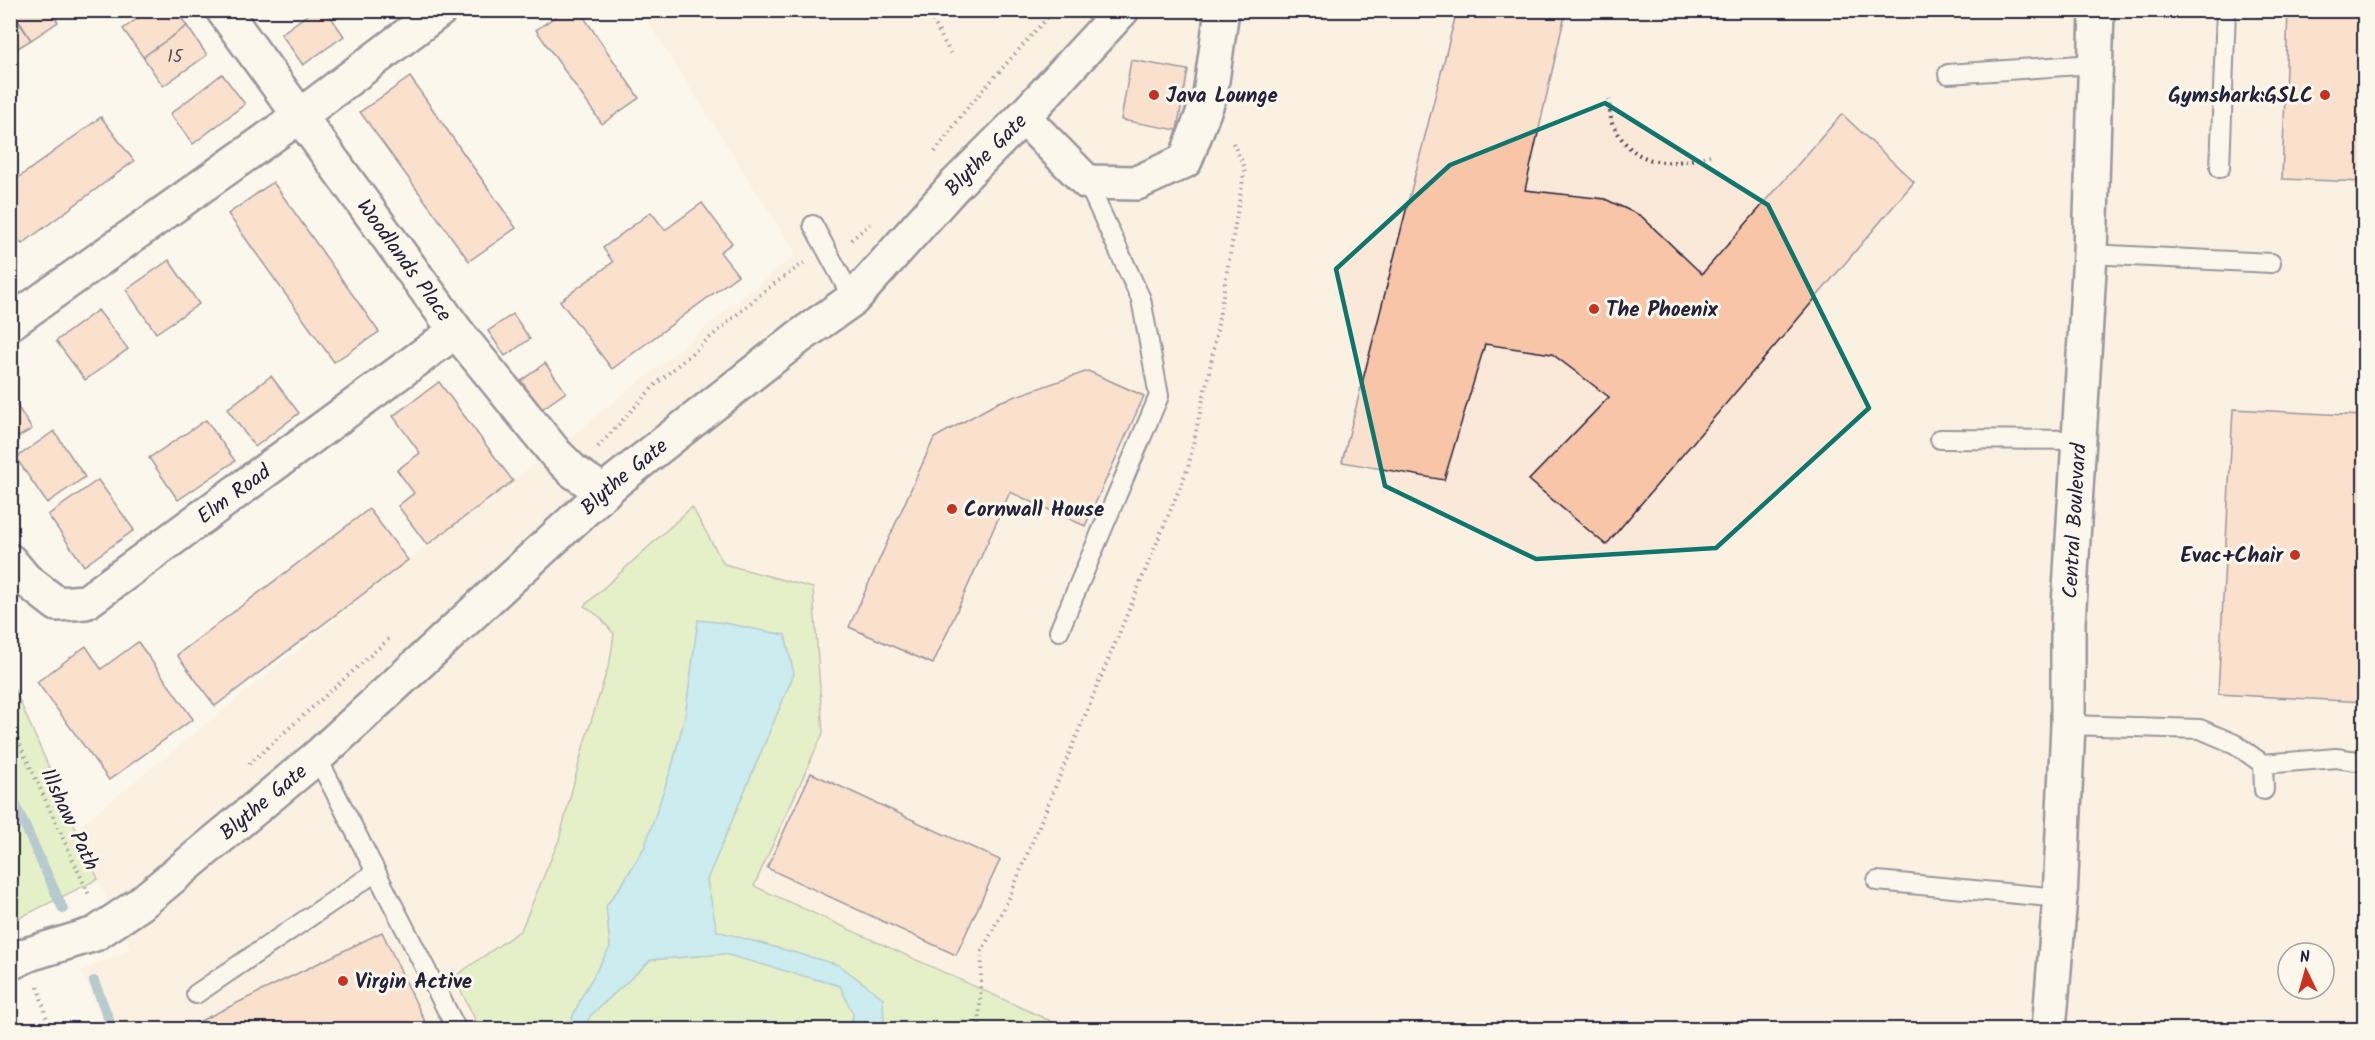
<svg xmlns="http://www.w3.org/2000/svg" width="2375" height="1040" viewBox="0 0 2375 1040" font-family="Kalam,sans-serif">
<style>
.built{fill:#fae8d8;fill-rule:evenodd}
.green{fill:#cde69c;stroke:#78846c;stroke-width:1.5}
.water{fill:#92ddf3;stroke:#6592a9;stroke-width:1.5}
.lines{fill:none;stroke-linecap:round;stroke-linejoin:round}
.stream{stroke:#6592a9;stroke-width:10}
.building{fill:#f8c5a9;stroke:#22223b;stroke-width:1.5}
.lane-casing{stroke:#22223b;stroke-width:22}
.street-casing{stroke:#22223b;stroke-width:38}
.path{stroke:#22223b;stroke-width:4;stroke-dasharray:1.5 4.5;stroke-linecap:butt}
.lane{stroke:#fbf7ec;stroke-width:18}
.street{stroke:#fbf7ec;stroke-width:33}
.marked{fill:none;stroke:#0f766e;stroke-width:4.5;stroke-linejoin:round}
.poi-dot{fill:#c8321e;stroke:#fbf7ec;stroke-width:2}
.labels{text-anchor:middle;stroke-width:6;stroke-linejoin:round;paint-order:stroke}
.number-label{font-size:18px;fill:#584b56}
.poi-label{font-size:21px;font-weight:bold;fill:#22223b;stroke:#fbf7ec;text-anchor:start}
.street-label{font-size:21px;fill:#22223b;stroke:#fbf7ec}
</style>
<rect width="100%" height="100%" fill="#fbf7ec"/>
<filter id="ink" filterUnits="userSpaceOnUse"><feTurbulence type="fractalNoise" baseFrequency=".0167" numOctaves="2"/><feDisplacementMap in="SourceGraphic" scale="12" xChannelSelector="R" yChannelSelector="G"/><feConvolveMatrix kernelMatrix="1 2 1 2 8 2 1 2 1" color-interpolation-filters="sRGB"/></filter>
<g filter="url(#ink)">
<path class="built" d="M 641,11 L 2364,11 L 2364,1029 L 106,1029 L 81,971 L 130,949 L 75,830 L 426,545 L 563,443 L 796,254 ZM 2288,953 L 2324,953 L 2324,989 L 2288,989 Z"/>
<g class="green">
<path d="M 692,507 L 724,564 L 813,588 L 823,733 L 754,886 L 1053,1022 L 1052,1029 L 480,1029 L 454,977 L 521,930 L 559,840 L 584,744 L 610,661 L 614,634 L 600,617 L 584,606 Z"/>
<path d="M 10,679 L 98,879 L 11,922 L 10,922 Z"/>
</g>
<path class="water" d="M 698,620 L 725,623 L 785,635 L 794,674 L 707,880 L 717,931 L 839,965 L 883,998 L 884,1029 L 851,1029 L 853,1014 L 840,986 L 724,954 L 651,960 L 590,1016 L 585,1029 L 567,1029 L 583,994 L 610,947 L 606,906 L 624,881 L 645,846 L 672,766 L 685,716 Z"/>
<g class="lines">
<g class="stream">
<path d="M 10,793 L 63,909"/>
<path d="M 94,981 L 113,1030"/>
</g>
</g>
<g class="building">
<path d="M 10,10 L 31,40 L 10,53 Z"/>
<path d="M 12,10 L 50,10 L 58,22 L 31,40 Z"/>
<path d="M 149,10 L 176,10 L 187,26 L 143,57 L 123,29 Z"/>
<path d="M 314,10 L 326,10 L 344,36 L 303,65 L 281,34 Z"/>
<path d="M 565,10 L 579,10 L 639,98 L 602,124 L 536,30 Z"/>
<path d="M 1457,10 L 1566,10 L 1525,190 L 1605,199 L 1641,216 L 1702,274 L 1842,114 L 1914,182 L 1606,545 L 1529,480 L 1609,397 L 1552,354 L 1485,344 L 1444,480 L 1342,462 Z"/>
<path d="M 2288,10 L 2364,10 L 2364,182 L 2282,179 Z"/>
<path d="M 187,26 L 207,55 L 163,86 L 143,57 Z"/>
<path d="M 1131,60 L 1188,70 L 1177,130 L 1121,120 Z"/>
<path d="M 222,74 L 245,104 L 193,144 L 170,114 Z"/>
<path d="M 410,77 L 516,228 L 469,261 L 360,112 Z"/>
<path d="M 101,117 L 134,161 L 22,244 L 10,229 L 10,184 Z"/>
<path d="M 273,182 L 379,332 L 334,362 L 228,214 Z"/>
<path d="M 702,203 L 732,243 L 720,252 L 738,275 L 612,369 L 560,301 L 613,262 L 603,248 L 651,212 L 665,230 Z"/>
<path d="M 169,260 L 199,304 L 156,333 L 126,290 Z"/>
<path d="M 98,310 L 128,349 L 85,380 L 56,341 Z"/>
<path d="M 513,314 L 530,339 L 505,356 L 488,331 Z"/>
<path d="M 545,363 L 566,392 L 542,409 L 521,381 Z"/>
<path d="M 1088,371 L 1144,396 L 1085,526 L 1010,492 L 933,664 L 849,627 L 934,438 L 999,402 Z"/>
<path d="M 271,376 L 299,413 L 255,447 L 227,409 Z"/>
<path d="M 439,382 L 513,481 L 427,545 L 398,506 L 414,493 L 397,470 L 420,453 L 393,416 Z"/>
<path d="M 10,395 L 32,429 L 10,442 Z"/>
<path d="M 2233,409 L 2364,416 L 2364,702 L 2218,694 Z"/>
<path d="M 206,420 L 235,461 L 178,500 L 149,458 Z"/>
<path d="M 54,431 L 85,477 L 47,503 L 16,458 Z"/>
<path d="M 98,480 L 134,530 L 84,566 L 48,515 Z"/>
<path d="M 369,509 L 408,560 L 215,706 L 177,655 Z"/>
<path d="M 138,642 L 193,719 L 109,780 L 37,682 L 86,646 L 101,669 Z"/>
<path d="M 811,773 L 1000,860 L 956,955 L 767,868 Z"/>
<path d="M 382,932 L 429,1030 L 182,1030 Z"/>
</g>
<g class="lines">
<g class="lane-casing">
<g id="lane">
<path d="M 1948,74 L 2094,64"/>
<path d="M 2220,168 L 2226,10"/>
<path d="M 813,225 L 853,299"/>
<path d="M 2090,254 L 2271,263"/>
<path d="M 1940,439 L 2080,440"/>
<path d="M 1059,631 L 1159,396 L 1141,299 L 1087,182"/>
<path d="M 2068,725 L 2200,729 L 2235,744 L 2263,764 L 2264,790"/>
<path d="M 317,757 L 457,1030"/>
<path d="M 2263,764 L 2336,758 L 2364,762"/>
<path d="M 1877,881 L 2060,898"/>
<path d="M 196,994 L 376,872"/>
</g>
</g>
<g class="street-casing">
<g id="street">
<path id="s1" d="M 223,10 L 456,331 L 556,454 L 573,471 L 604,492"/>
<path d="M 1023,117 L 1087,182 L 1137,183 L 1185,161 L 1210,95 L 1222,10"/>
<path d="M 10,323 L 301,115 L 440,10"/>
<path id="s2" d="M 10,561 L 25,579 L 57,604 L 86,602 L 456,331"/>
<path id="s3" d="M 10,963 L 29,954 L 95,934 L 140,904 L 317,757 L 616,481 L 799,337 L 853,299 L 955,185 L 1023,117 L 1122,10"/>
<path id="s4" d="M 2049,1030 L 2060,898 L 2068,725 L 2068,623 L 2090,254 L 2097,10"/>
</g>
</g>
<g class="path">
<path d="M 927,10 L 951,54"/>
<path d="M 1609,99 C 1610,106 1610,116 1612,123 C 1613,127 1617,131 1619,135 C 1642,170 1678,165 1713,154"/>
<path d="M 935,152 L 967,108 L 1054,10"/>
<path d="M 851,240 L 870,224"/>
<path d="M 598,447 L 656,384 L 768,288 L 804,263"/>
<path d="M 10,723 L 90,897"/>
<path d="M 249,764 L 391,637"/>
<path d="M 38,987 L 50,1030"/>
<path d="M 979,1030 L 982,951 L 1009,898 L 1188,468 L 1212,358 L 1245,168 L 1231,139"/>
</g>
<use href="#lane" class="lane"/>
<use href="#street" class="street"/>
</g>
</g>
<path d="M0 0H2375V1040H0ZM 1605,103 L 1768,205 L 1869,408 L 1716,548 L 1536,559 L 1385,486 L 1336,269 L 1450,165 Z" fill="#fbf7ec" fill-opacity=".55" fill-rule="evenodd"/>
<path class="marked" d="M 1605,103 L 1768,205 L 1869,408 L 1716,548 L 1536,559 L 1385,486 L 1336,269 L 1450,165 Z"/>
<g class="poi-dot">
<circle cx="1154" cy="95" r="6"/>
<circle cx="2325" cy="95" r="6"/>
<circle cx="1594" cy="309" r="6"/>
<circle cx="952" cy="509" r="6"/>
<circle cx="2295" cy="555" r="6"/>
<circle cx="343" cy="981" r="6"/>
</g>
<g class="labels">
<g class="number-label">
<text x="175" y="62">15</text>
</g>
<g class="poi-label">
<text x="1166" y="102">Java Lounge</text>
<text x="2313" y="102" text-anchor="end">Gymshark:GSLC</text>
<text x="1606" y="316">The Phoenix</text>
<text x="964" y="516">Cornwall House</text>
<text x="2283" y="562" text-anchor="end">Evac+Chair</text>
<text x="355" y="988">Virgin Active</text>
</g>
<g class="street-label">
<text dy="7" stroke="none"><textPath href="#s3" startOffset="1276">Blythe Gate</textPath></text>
<text dy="7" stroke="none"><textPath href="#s1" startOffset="309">Woodlands Place</textPath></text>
<text dy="7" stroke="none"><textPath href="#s3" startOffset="790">Blythe Gate</textPath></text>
<text dy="7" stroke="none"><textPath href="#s2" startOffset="276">Elm Road</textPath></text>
<text dy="7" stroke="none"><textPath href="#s4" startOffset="510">Central Boulevard</textPath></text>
<text dy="7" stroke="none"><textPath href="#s3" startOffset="304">Blythe Gate</textPath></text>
<text transform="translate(70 819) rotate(65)" y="7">Illshaw Path</text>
</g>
</g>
<rect width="2375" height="1040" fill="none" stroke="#fbf7ec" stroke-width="36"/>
<rect x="18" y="18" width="2339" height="1004" fill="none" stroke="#22223b" stroke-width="2" filter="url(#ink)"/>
<g transform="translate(2306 971) rotate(355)"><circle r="28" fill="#fbf7ec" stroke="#a4a2a5" stroke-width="1.5"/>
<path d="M0-4.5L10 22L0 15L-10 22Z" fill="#c8321e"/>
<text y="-9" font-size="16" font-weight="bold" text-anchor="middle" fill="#22223b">N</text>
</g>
</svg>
